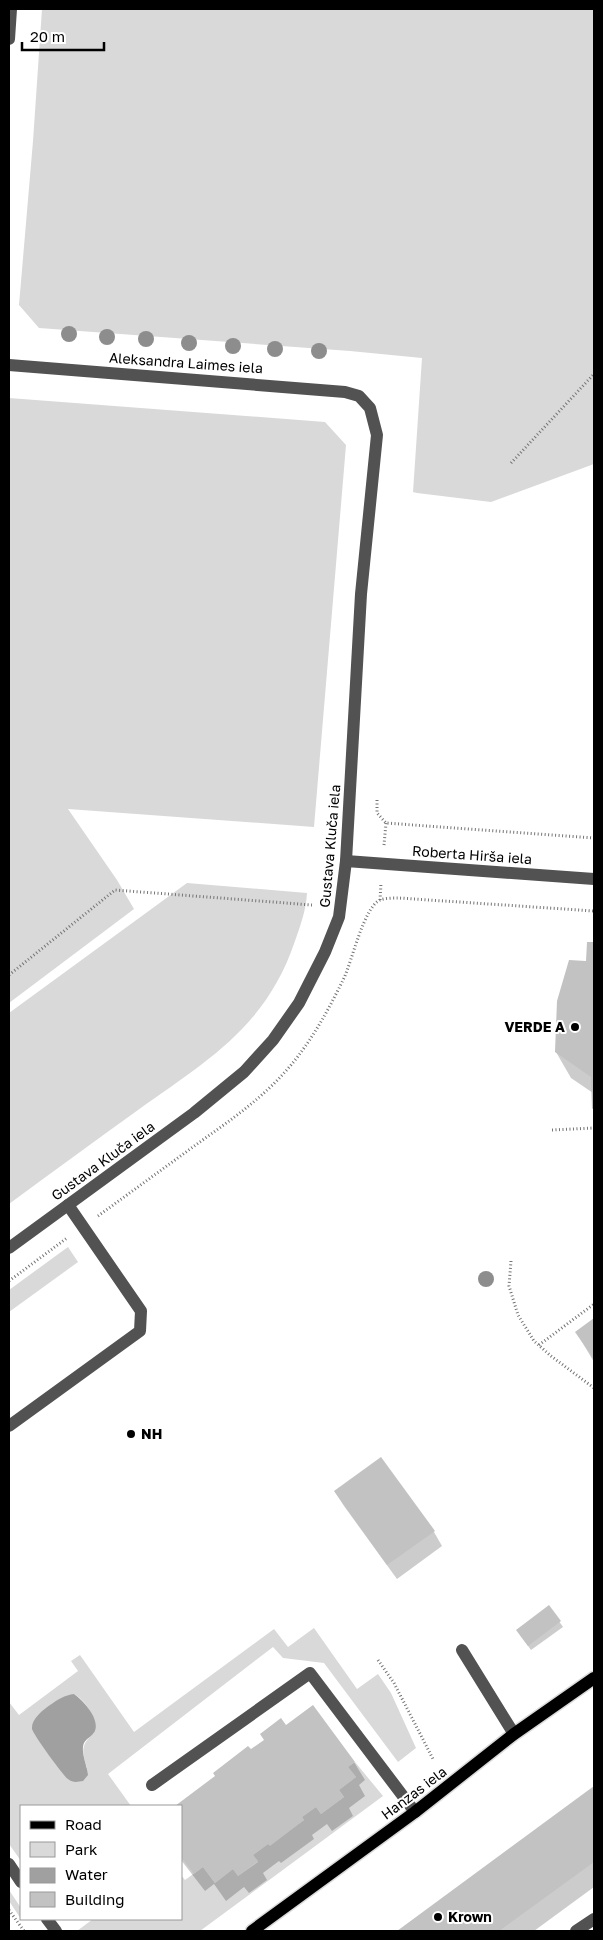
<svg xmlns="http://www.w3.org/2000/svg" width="603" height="1940" viewBox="0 0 603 1940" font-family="'Golos Text',sans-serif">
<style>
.green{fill:#d9d9d9;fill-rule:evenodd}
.water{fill:#a0a0a0}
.shadow{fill:#0003}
.building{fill:#c2c2c2}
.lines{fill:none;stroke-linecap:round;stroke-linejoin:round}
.major-casing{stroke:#dbdbdb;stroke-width:15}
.path{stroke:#747474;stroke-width:3;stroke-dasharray:1 2.5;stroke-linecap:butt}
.minor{stroke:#525252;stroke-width:12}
.major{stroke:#000;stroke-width:12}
.tree{fill:#8d8d8d}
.poi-dot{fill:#000;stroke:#fff;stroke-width:2}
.labels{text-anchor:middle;stroke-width:4;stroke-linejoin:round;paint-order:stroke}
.street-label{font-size:14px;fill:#000;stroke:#fff}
.poi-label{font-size:14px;font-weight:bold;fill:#000;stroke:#fff;text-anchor:start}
</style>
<rect width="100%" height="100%" fill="#fff"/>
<g class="green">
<path d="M 42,9 L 594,9 L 594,464 L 491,502 L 417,493 L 413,492 L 422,358 L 350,351 L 39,328 L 19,305 L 33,141 Z"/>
<path d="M 9,398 L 325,422 L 346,445 L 314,827 L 68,809 L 117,880 L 134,909 L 9,1003 Z"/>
<path d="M 187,883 L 307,893 C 306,910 301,924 295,941 C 266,1027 208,1060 138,1110 C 95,1141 52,1172 9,1204 L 9,1013 Z"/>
<path d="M 68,1247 L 78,1262 L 9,1312 L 9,1290 Z"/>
<path d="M 314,1628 L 357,1689 L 378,1674 L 391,1693 L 416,1748 L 398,1762 L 324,1663 L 283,1658 L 273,1647 L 108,1774 L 131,1806 L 21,1806 L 21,1861 L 9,1844 L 9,1702 L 19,1715 L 78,1671 L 71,1661 L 80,1655 L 134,1732 L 274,1629 L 288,1647 ZM 74,1694 C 89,1703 94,1717 94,1733 C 80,1745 82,1752 87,1768 L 56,1762 L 49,1754 Z"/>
<path d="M 355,1762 L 383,1796 L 200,1931 L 77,1931 L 93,1919 L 181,1919 L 181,1875 L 185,1880 L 203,1867 L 215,1883 L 233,1869 L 238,1876 L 258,1862 L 253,1855 L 268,1844 L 270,1845 L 304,1820 L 302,1817 L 316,1807 L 321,1814 L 344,1797 L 339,1790 L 356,1777 L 348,1767 Z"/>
<path d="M 9,1890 L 21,1908 L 21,1919 L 9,1901 Z"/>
</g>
<path class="water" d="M 74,1694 C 84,1701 103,1722 93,1734 C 89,1738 83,1741 83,1747 C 82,1755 87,1766 88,1775 L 83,1781 C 77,1782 73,1783 68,1779 C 64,1777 33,1734 32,1729 C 31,1719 43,1710 50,1705 C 57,1700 65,1695 74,1694 Z"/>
<g class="shadow">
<path d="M 588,943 L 594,944 L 594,1110 L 593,1093 L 571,1078 L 556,1052 L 587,962 Z"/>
<path d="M 594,1319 L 594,1362 L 576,1332 Z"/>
<path d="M 335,1492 L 434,1532 L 442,1546 L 397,1579 L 344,1506 Z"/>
<path d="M 549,1607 L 563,1627 L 531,1650 L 520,1635 Z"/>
<path d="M 286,1727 L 354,1762 L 365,1780 L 359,1785 L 365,1796 L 349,1808 L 353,1816 L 332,1831 L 327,1824 L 312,1835 L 314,1839 L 281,1863 L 279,1861 L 263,1873 L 267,1880 L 249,1893 L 244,1887 L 226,1901 L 214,1884 L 205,1891 L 181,1860 L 181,1806 L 177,1806 Z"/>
<path d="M 594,1788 L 594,1887 L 534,1931 L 400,1931 Z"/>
</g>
<g class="building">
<path d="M 587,942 L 594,942 L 594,1108 L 592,1109 L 591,1077 L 555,1052 L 557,1001 L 569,960 L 586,961 Z"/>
<path d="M 594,1318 L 594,1359 L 575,1332 Z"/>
<path d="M 381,1457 L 435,1531 L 387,1565 L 334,1491 Z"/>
<path d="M 549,1605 L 561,1621 L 528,1646 L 516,1630 Z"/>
<path d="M 313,1705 L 355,1762 L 348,1767 L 356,1777 L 339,1790 L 344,1797 L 321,1814 L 316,1807 L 302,1817 L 304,1820 L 270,1846 L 268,1844 L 253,1855 L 258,1861 L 238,1876 L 233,1869 L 215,1883 L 203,1867 L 194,1874 L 181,1857 L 181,1806 L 175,1806 L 215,1776 L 213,1773 L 248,1746 L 251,1749 L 264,1740 L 260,1734 L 281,1718 L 286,1725 Z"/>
<path d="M 594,1786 L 594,1862 L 499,1931 L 397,1931 Z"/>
</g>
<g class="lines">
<g class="major-casing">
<path id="major" d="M 252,1931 L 415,1812 L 514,1734 L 594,1678"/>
</g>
<g class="path">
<path d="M 511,463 L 594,374"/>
<path d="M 377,800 L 377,813 L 386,823 L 594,838"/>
<path d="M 384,845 L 386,823"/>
<path d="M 380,900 L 381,883"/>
<path d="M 9,975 L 115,890 L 312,905"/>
<path d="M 552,1130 L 594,1128"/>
<path d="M 98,1216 C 131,1192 164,1168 197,1144 C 228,1122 260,1100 285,1072 C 310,1044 328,1011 344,978 C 352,961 364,907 380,900 C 385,898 393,898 399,898 L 594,911"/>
<path d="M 511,1261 L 509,1286 L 518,1315 L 534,1341 L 551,1356 L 594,1388"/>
<path d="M 9,1281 L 67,1238"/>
<path d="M 539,1345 L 594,1304"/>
<path d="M 378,1660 L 394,1683 L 433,1759"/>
<path d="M 9,1910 L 24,1931"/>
</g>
<g class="minor">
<path d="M 9,39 L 11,9"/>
<path d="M 9,365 L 345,392 L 359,396 L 370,408 L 377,435 L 361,594 L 346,861 L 339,917 L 325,952 L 299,1003 L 273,1040 L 244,1072 L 194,1113 L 9,1248"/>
<path d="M 346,861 L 594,879"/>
<path d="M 9,1426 L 140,1331 L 141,1311 L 68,1205"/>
<path d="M 462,1650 L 514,1734"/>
<path d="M 152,1785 L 310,1673 L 415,1812"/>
<path d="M 9,1864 L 21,1882"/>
<path d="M 47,1919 L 56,1931"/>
<path d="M 576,1931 L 594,1919"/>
</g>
<use href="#major" class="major"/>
</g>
<g class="tree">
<circle cx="69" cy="334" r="8"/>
<circle cx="107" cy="337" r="8"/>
<circle cx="146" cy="339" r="8"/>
<circle cx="189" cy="343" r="8"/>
<circle cx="233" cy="346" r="8"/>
<circle cx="275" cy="349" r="8"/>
<circle cx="319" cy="351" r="8"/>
<circle cx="486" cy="1279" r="8"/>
</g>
<g class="poi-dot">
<circle cx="575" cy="1027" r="5"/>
<circle cx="131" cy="1434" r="5"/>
<circle cx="438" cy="1917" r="5"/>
</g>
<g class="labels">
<g class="street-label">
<text transform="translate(186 363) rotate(4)" y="5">Aleksandra Laimes iela</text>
<text transform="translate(330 846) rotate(-85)" y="5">Gustava Kluča iela</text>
<text transform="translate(472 855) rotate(4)" y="5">Roberta Hirša iela</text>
<text transform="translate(103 1161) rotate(-36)" y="5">Gustava Kluča iela</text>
<text transform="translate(414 1793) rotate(-37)" y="5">Hanzas iela</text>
</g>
<g class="poi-label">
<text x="565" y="1032" text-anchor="end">VERDE A</text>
<text x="141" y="1439">NH</text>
<text x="448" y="1922">Krown</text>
</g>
</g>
<rect width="603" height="1940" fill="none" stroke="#000000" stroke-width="20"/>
<rect x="20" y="1805" width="162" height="115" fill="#ffffff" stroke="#999999"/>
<rect x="30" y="1821" width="25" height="8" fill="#000000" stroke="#999999"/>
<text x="65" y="1830" font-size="15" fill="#000000">Road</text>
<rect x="30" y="1842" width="25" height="15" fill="#d9d9d9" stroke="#999999"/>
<text x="65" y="1855" font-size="15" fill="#000000">Park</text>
<rect x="30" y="1868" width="25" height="15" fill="#a0a0a0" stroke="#999999"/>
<text x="65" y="1880" font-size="15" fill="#000000">Water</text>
<rect x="30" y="1892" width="25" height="15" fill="#c2c2c2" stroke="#999999"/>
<text x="65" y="1905" font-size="15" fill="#000000">Building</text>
<path d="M22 42v8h82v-8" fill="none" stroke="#000000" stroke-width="2.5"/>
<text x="30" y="42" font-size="15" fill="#000000" stroke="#ffffff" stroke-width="4" paint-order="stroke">20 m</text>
</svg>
